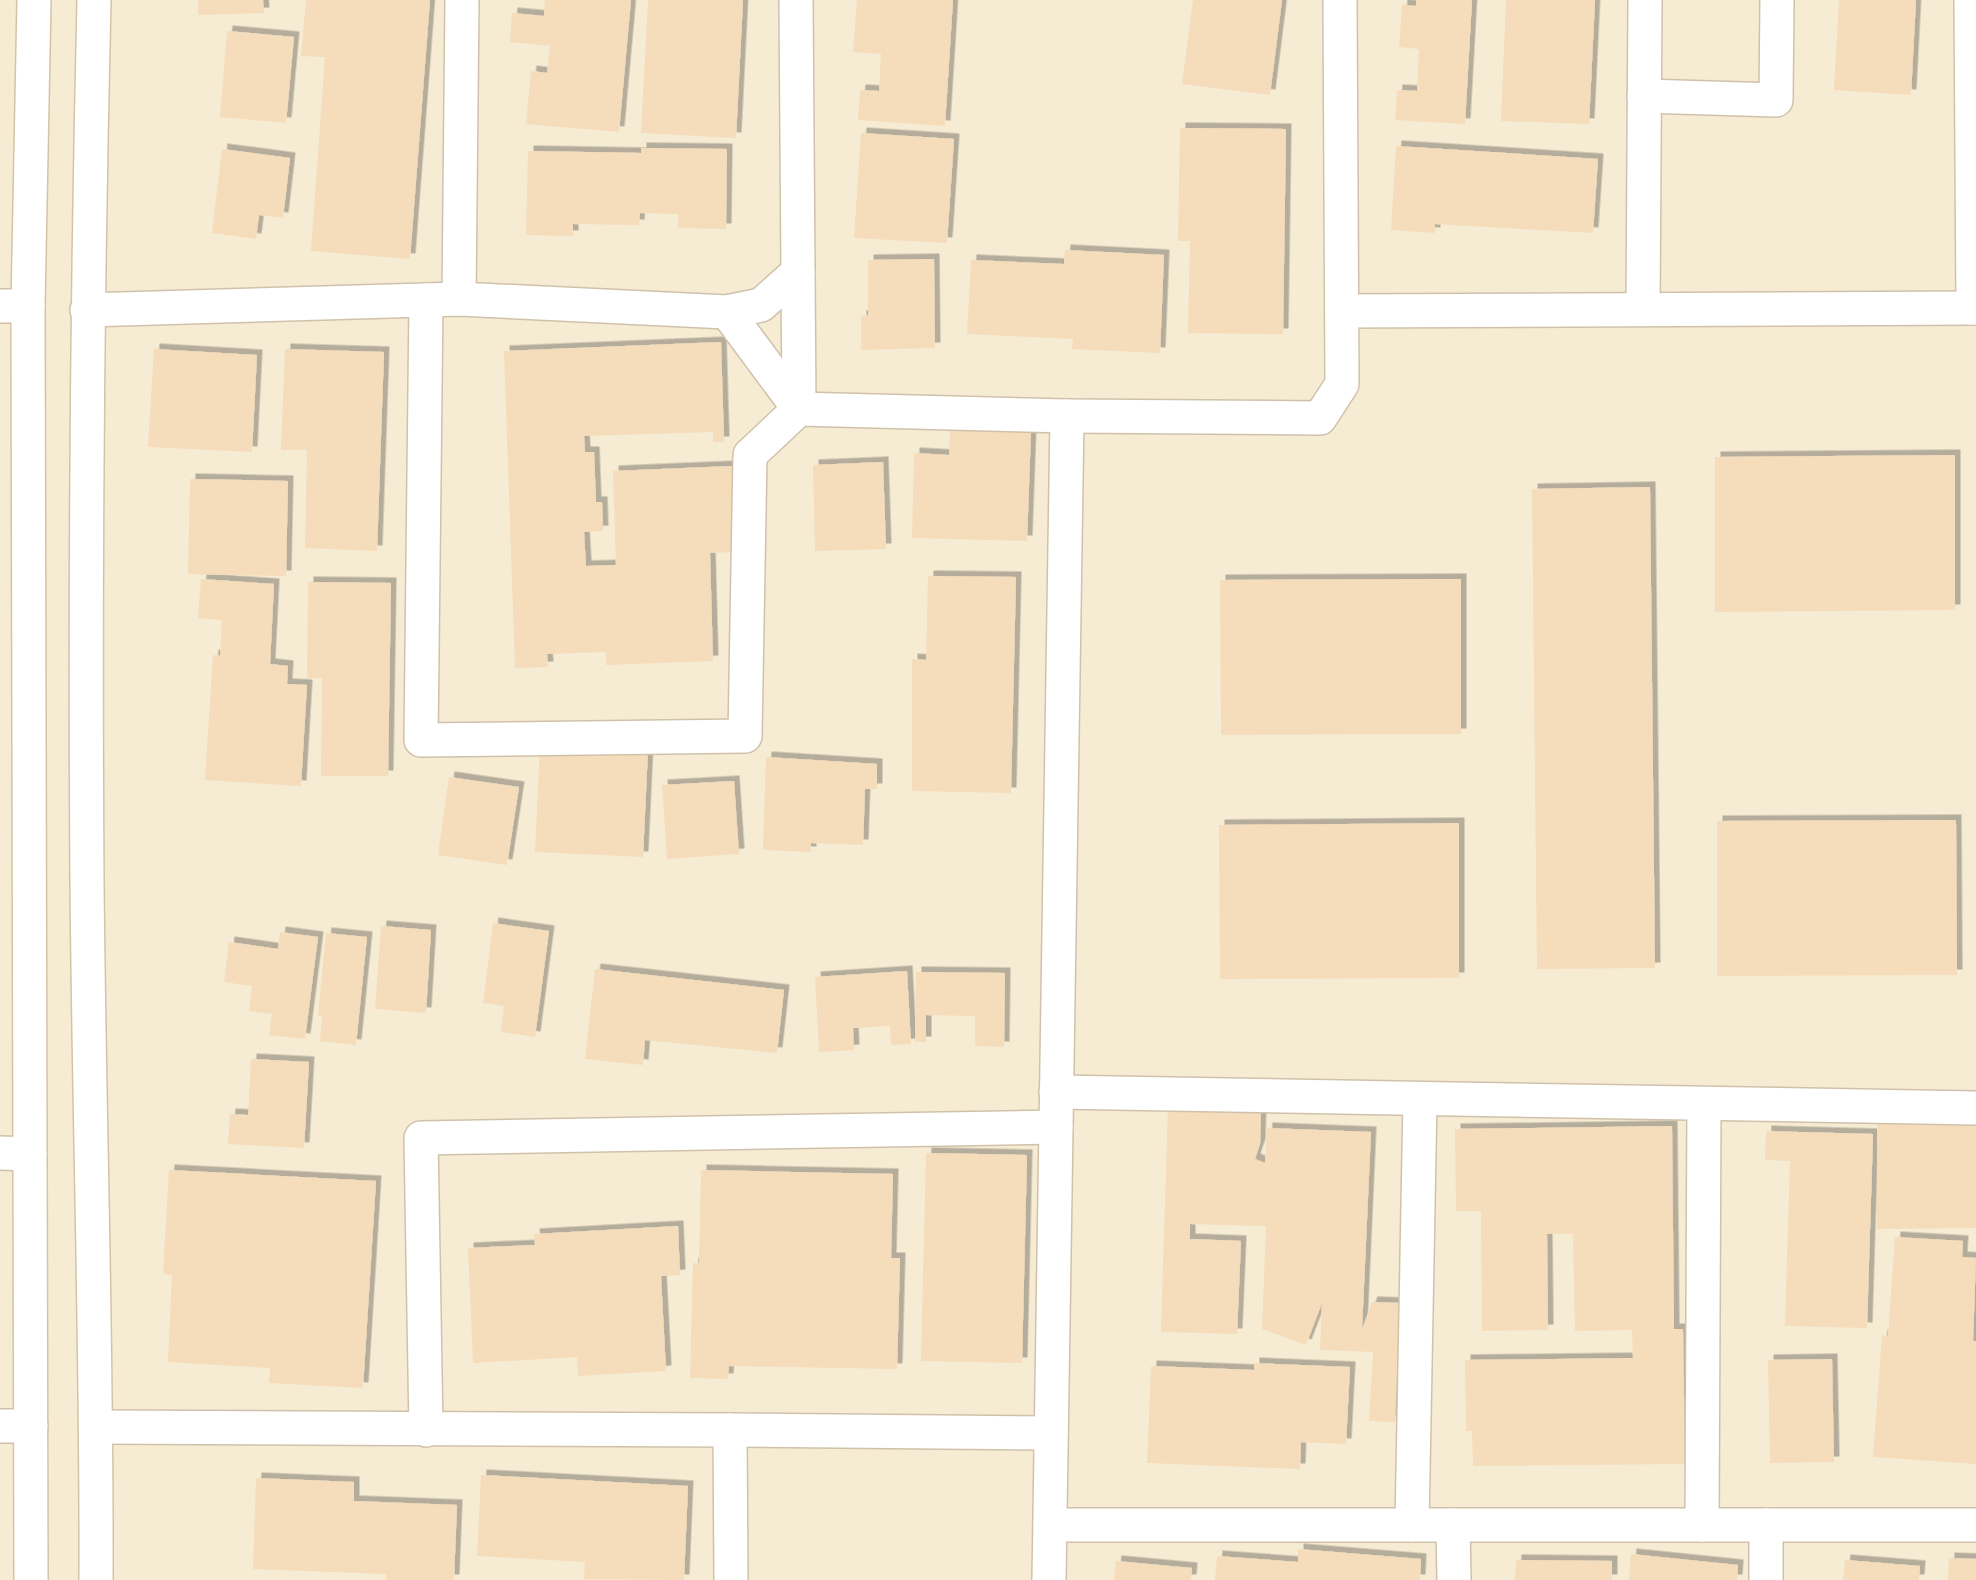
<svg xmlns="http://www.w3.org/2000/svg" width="1976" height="1580" viewBox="0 0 1976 1580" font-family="Raleway,sans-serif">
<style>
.residential{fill:#f6ecd3}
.building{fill:#f5dcbb;filter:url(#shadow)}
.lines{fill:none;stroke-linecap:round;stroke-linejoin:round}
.street-casing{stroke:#d0c2aa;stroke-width:36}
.secondary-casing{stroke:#d4c3a7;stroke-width:36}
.street{stroke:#fff;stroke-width:33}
.secondary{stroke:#fff;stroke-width:33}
</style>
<defs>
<filter id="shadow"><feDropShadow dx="5.5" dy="-5.5" stdDeviation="0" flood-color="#0004"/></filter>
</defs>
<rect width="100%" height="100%" fill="#fef9e5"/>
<rect class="residential" x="0" y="0" width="1976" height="1580"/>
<g class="building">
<path d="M 198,0 L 263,0 L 264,13 L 198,15 Z"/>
<path d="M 306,0 L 430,0 L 410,259 L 311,251 L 325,57 L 301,56 Z"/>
<path d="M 545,0 L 631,0 L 619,132 L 526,124 L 531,71 L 547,73 L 550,46 L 510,42 L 512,13 L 544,16 Z"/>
<path d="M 648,0 L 743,0 L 736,138 L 641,133 Z"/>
<path d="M 857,0 L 953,0 L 945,126 L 858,120 L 860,90 L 879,91 L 881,54 L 853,52 Z"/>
<path d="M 1193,0 L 1282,0 L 1270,95 L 1182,84 Z"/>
<path d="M 1416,0 L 1472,0 L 1465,124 L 1395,120 L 1397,90 L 1417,91 L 1419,49 L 1399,47 L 1402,5 L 1416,6 Z"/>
<path d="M 1506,0 L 1595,0 L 1589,124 L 1501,121 Z"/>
<path d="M 1839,0 L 1916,0 L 1911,95 L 1834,90 Z"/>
<path d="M 227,31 L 294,37 L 286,123 L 220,117 Z"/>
<path d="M 1180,128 L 1286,129 L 1283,334 L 1188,333 L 1190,241 L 1178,241 Z"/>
<path d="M 861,133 L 954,139 L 947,243 L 854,238 Z"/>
<path d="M 1396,146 L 1598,159 L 1593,233 L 1435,224 L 1435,233 L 1391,230 Z"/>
<path d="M 641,148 L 727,149 L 726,229 L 678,228 L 678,214 L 640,213 L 639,225 L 573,224 L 573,236 L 526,235 L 528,151 L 641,153 Z"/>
<path d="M 222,149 L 290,158 L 283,218 L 259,215 L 256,239 L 212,233 Z"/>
<path d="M 1065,250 L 1164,255 L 1160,353 L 1072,349 L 1073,339 L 967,334 L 971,260 L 1064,264 Z"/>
<path d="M 934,259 L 935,348 L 861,350 L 861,316 L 868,315 L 868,260 Z"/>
<path d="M 721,342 L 724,442 L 713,442 L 713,432 L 584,436 L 585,452 L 594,452 L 596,502 L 602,502 L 603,531 L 584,532 L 586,566 L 616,565 L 613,471 L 732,466 L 736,552 L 710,553 L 713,661 L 606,665 L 606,652 L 547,654 L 548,667 L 515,668 L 504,351 Z"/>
<path d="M 154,349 L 257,355 L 252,452 L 148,447 Z"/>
<path d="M 285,349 L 384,352 L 377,551 L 305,548 L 307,450 L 281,450 Z"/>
<path d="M 950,430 L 1031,432 L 1027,541 L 912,538 L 914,453 L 949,455 Z"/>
<path d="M 1955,455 L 1955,610 L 1715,612 L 1715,457 Z"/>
<path d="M 883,462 L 886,549 L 815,551 L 813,465 Z"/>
<path d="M 190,479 L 288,481 L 286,576 L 188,574 Z"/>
<path d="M 1650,487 L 1655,968 L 1537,969 L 1532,489 Z"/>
<path d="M 928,576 L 1016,577 L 1011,793 L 912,791 L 912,659 L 926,660 Z"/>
<path d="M 201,579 L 274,584 L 270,664 L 288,666 L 287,684 L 307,685 L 301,786 L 205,780 L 213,655 L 220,656 L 222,620 L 198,618 Z"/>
<path d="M 1461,579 L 1461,734 L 1221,735 L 1220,580 Z"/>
<path d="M 308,582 L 391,583 L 388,776 L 321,776 L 322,678 L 307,678 Z"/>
<path d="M 540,745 L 648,750 L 643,857 L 535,852 Z"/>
<path d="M 766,757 L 877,764 L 877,789 L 865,789 L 863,845 L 811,843 L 811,852 L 763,850 Z"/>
<path d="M 449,777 L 519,787 L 507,865 L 438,855 Z"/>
<path d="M 734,781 L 739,854 L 667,859 L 662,785 Z"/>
<path d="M 1956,820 L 1957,975 L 1717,976 L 1717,821 Z"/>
<path d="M 1459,823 L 1459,978 L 1220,979 L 1219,825 Z"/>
<path d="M 493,923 L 549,931 L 535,1037 L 501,1032 L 504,1006 L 483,1003 Z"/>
<path d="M 381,926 L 431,930 L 426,1013 L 375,1009 Z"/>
<path d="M 280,932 L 318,937 L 305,1039 L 269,1035 L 272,1014 L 249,1011 L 252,986 L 224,982 L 229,942 L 278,949 Z"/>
<path d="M 326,933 L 367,937 L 356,1045 L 320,1041 L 322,1016 L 318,1016 Z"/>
<path d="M 595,969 L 784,990 L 777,1053 L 645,1040 L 643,1065 L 585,1059 Z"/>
<path d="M 907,971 L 911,1044 L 891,1045 L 890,1026 L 853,1028 L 854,1050 L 819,1052 L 815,977 Z"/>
<path d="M 916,972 L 1005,973 L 1004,1047 L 975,1046 L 975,1016 L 926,1015 L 926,1042 L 915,1042 Z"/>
<path d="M 251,1059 L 309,1062 L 304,1148 L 228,1144 L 230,1114 L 248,1115 Z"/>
<path d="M 1168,1107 L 1261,1111 L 1260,1144 L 1255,1159 L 1265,1163 L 1267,1128 L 1371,1132 L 1362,1330 L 1372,1302 L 1400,1303 L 1395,1422 L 1369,1421 L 1373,1352 L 1320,1350 L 1322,1303 L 1306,1345 L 1262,1329 L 1266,1226 L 1190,1224 L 1190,1239 L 1241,1241 L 1237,1334 L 1161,1332 Z"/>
<path d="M 1976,1121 L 1976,1228 L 1877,1229 L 1877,1122 Z"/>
<path d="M 1672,1126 L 1674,1329 L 1683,1329 L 1685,1464 L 1473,1466 L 1472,1431 L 1466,1431 L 1465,1360 L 1633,1358 L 1632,1330 L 1575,1331 L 1573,1234 L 1547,1234 L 1548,1330 L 1482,1331 L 1481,1211 L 1456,1211 L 1455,1129 Z"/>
<path d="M 1766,1131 L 1873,1134 L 1867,1328 L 1785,1326 L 1790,1161 L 1765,1160 Z"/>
<path d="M 926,1153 L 1027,1155 L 1022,1363 L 921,1361 Z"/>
<path d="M 169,1170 L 376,1181 L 363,1388 L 269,1383 L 270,1368 L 168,1362 L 172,1275 L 163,1274 Z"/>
<path d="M 701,1170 L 893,1174 L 891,1258 L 900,1258 L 897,1369 L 729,1366 L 728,1379 L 690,1378 L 693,1263 L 699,1264 Z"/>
<path d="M 678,1226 L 680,1275 L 661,1276 L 666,1371 L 578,1376 L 577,1357 L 473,1363 L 468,1248 L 535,1245 L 534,1234 Z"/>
<path d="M 1895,1237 L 1963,1241 L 1962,1257 L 1976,1258 L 1973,1341 L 1976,1341 L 1976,1464 L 1873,1457 L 1882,1335 L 1888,1336 Z"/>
<path d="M 1832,1359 L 1834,1462 L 1770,1463 L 1768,1360 Z"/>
<path d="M 1254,1363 L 1350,1367 L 1346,1444 L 1301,1442 L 1300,1469 L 1147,1463 L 1151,1366 L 1254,1370 Z"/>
<path d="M 481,1475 L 688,1486 L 684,1580 L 584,1579 L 585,1562 L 477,1556 Z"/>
<path d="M 256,1478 L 354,1482 L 354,1501 L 457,1505 L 454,1580 L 386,1580 L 386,1574 L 253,1569 Z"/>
<path d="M 1298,1549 L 1421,1559 L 1420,1580 L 1215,1580 L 1217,1556 L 1298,1562 Z"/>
<path d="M 1631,1554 L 1738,1565 L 1737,1580 L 1629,1580 Z"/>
<path d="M 1949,1558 L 1976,1559 L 1976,1580 L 1948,1580 Z"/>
<path d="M 1516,1560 L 1612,1561 L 1612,1580 L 1515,1580 Z"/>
<path d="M 1845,1560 L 1920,1566 L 1919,1580 L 1843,1580 Z"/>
<path d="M 1116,1561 L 1192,1568 L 1191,1580 L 1114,1580 Z"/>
</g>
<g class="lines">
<g class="street-casing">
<g id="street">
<path d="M 796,0 L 799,409"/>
<path d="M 1971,0 L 1973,308"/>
<path d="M 1644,96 L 1776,100 L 1777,0"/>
<path d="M 459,299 L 462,0"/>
<path d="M 426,300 L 421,740 L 745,736 L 750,455 L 799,409 L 1067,416 L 1320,418 L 1342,384 L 1340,0"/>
<path d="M 0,306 L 28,306"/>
<path d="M 1643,309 L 1645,0"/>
<path d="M 87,310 L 459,299 L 727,312 L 761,305 L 798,272"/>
<path d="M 1342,311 L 1976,308"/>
<path d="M 727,312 L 799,409"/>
<path d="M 1056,1092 L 1976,1108"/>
<path d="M 0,1153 L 30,1154"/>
<path d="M 0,1426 L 31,1426"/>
<path d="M 97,1427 L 730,1430 L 731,1580"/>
<path d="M 426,1430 L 421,1138 L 1056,1127"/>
<path d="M 730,1430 L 1051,1433"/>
<path d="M 1050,1525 L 1976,1525"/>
<path d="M 1412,1525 L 1420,1099"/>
<path d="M 1453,1525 L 1454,1580"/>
<path d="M 1702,1525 L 1704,1104"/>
<path d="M 1766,1525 L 1766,1580"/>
<path d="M 1049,1580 L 1067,416"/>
</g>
</g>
<g class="secondary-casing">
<g id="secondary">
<path d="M 94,0 C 87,294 85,587 87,881 C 89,1114 97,1347 96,1580"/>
<path d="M 31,1580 L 28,306 L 34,0"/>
</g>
</g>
<use href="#street" class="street"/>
<use href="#secondary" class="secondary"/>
</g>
</svg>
